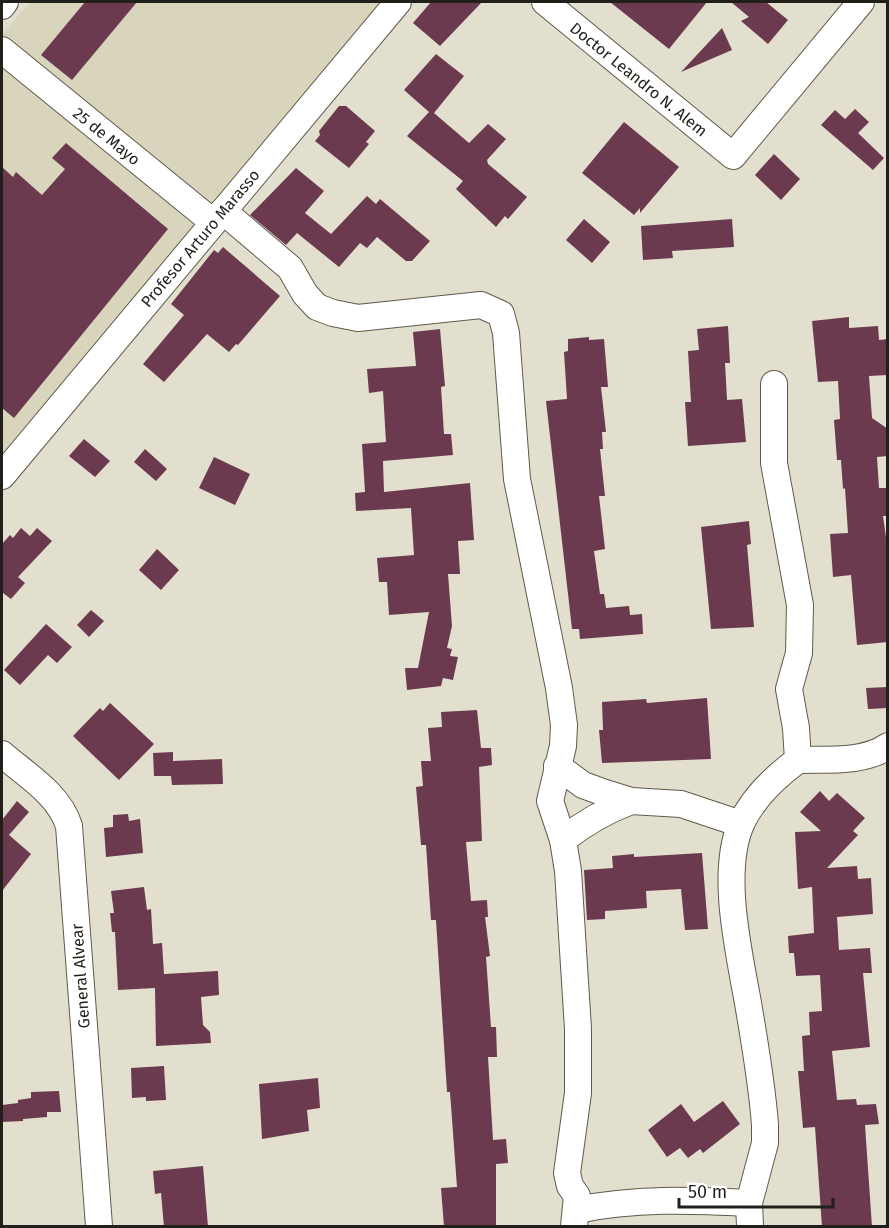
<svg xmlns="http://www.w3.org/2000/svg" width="889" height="1228" viewBox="0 0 889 1228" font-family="'Fira Sans',sans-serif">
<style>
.built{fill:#d9d4bc}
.building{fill:#6b3a4e}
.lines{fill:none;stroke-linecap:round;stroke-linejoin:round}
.street-casing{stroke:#5e5b4c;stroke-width:28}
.street{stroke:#fff;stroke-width:26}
.labels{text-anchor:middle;stroke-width:6;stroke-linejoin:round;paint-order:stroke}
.street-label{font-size:16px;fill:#201f19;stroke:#fff}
</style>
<rect width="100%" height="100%" fill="#e3dfce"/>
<path class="built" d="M 30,2 L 383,2 L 2,459 L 2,35 Z"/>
<g class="building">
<path d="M 85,2 L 137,2 L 72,80 L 41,55 Z"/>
<path d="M 431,2 L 482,2 L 440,46 L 413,23 Z"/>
<path d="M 610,2 L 707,2 L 669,49 Z"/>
<path d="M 731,2 L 766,2 L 788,20 L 768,44 L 741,21 L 749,17 Z"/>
<path d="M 722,28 L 732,50 L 681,72 Z"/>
<path d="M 436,54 L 464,76 L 434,113 L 469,143 L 488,124 L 506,139 L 487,160 L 488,164 L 527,197 L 508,219 L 505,216 L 496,227 L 456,189 L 463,181 L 407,136 L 429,112 L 404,90 Z"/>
<path d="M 339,106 L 346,106 L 375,131 L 366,142 L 369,144 L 349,168 L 315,141 L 320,135 L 319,131 Z"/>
<path d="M 855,109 L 869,122 L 858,133 L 884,158 L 873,170 L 821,125 L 835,110 L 845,119 Z"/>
<path d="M 624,122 L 679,167 L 640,213 L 640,208 L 634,215 L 582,173 Z"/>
<path d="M 66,143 L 168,229 L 14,418 L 2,408 L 2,167 L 13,177 L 16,172 L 42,195 L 65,169 L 52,158 Z"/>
<path d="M 774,154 L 800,179 L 781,200 L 755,175 Z"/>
<path d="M 296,168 L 324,191 L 305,213 L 331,234 L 367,196 L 376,204 L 380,199 L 430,241 L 412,261 L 406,261 L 377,237 L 367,248 L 360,243 L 339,267 L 297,233 L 286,245 L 250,215 Z"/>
<path d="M 584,219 L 610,242 L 592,263 L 566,240 Z"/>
<path d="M 732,219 L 734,247 L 672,251 L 673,258 L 643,260 L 641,226 Z"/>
<path d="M 223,247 L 280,296 L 238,345 L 236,344 L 229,352 L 207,334 L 164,382 L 143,364 L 184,315 L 171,304 L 214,250 L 218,253 Z"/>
<path d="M 849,317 L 849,328 L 878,326 L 879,340 L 888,339 L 888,375 L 869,376 L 872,418 L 888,429 L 888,456 L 877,457 L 879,488 L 888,488 L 888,516 L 883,516 L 888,552 L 888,642 L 857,645 L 851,575 L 833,577 L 830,534 L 848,533 L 845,488 L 843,489 L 841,460 L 837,460 L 834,420 L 840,419 L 838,381 L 818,382 L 812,321 Z"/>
<path d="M 728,326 L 730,363 L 725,363 L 727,400 L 742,399 L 746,442 L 688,446 L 685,402 L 691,402 L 688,351 L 699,350 L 697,329 Z"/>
<path d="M 440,329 L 445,386 L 441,387 L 444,434 L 451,434 L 453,455 L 383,461 L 384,492 L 470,483 L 474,540 L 458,541 L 460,574 L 448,574 L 452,626 L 447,648 L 452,649 L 450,656 L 458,657 L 453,680 L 443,678 L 441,686 L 407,690 L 405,668 L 418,668 L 429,612 L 389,615 L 387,582 L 379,582 L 377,558 L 414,555 L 411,508 L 356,511 L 355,493 L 365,492 L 362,444 L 386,442 L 383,391 L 369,393 L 367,369 L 416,366 L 413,332 Z"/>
<path d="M 589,337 L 589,340 L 604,339 L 608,387 L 601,387 L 606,432 L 602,432 L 603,449 L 600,449 L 605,496 L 599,496 L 605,549 L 594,551 L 600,594 L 604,594 L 606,608 L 629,606 L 630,615 L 642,614 L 643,634 L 580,639 L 579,629 L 572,629 L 546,401 L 567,399 L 564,352 L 568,351 L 568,339 Z"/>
<path d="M 84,439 L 110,461 L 95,477 L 69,456 Z"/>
<path d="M 145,449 L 167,469 L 156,481 L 134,462 Z"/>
<path d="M 214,457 L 250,474 L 235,505 L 199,488 Z"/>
<path d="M 749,521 L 751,544 L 747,545 L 754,627 L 711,629 L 701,527 Z"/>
<path d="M 21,528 L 30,536 L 37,528 L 52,541 L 18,577 L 25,583 L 11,599 L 3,593 L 2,595 L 2,544 L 10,535 L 13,538 Z"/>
<path d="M 157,549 L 179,570 L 161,590 L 139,570 Z"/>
<path d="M 91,610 L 104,621 L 89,637 L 77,625 Z"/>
<path d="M 46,624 L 72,647 L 57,663 L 48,655 L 20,685 L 4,670 Z"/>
<path d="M 888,687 L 888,708 L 868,709 L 866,688 Z"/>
<path d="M 707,698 L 711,759 L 602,763 L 599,730 L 603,730 L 602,702 L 646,699 L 647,703 Z"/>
<path d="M 110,703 L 154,744 L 119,780 L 73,736 L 100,708 L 103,711 Z"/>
<path d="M 477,710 L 481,748 L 491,748 L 492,765 L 479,767 L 482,841 L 466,842 L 471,901 L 487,900 L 488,917 L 485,917 L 490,956 L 486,957 L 491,1027 L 496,1027 L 497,1057 L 488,1057 L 493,1140 L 506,1139 L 508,1163 L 496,1164 L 496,1227 L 444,1227 L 441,1188 L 457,1187 L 450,1092 L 447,1092 L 436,920 L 431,920 L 426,845 L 421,845 L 416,787 L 423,786 L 421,761 L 431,761 L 428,728 L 442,727 L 441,712 Z"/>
<path d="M 173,752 L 173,761 L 222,759 L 223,784 L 172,785 L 171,776 L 154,776 L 153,753 Z"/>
<path d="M 820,791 L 829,801 L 837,793 L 865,818 L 853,831 L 858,835 L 827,868 L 857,866 L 858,879 L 871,878 L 873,914 L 837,917 L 839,950 L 870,948 L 872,973 L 863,973 L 870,1047 L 832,1051 L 837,1100 L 856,1099 L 857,1105 L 876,1104 L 879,1124 L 865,1125 L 872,1227 L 822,1227 L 815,1127 L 803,1128 L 798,1071 L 804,1071 L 802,1036 L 810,1035 L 809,1012 L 822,1011 L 820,975 L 796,976 L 794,953 L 789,953 L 788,936 L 814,933 L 812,887 L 798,889 L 795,832 L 821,831 L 800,812 Z"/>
<path d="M 17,801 L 29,812 L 9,835 L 31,854 L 2,891 L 2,820 Z"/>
<path d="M 128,814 L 129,821 L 140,819 L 143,853 L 106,857 L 104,828 L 113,827 L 113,815 Z"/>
<path d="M 702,853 L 708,929 L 685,930 L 681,889 L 646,891 L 647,908 L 605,911 L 605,919 L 587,920 L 584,870 L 613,868 L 612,856 L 634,854 L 634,857 Z"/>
<path d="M 144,887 L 147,910 L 151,909 L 153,944 L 162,943 L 164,974 L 218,971 L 219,995 L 201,997 L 203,1025 L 210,1032 L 211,1043 L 156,1046 L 155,988 L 118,990 L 115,932 L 112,932 L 110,913 L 114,913 L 111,891 Z"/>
<path d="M 164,1066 L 166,1100 L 146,1101 L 146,1097 L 132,1098 L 131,1068 Z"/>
<path d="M 318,1078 L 320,1108 L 307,1110 L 309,1131 L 262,1139 L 259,1084 Z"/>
<path d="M 59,1091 L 61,1112 L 47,1112 L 47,1117 L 23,1119 L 23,1121 L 2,1122 L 2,1105 L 18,1103 L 18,1100 L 31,1098 L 31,1092 Z"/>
<path d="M 723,1101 L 740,1124 L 703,1153 L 700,1149 L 688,1158 L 680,1148 L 667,1157 L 648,1130 L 681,1104 L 694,1122 Z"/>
<path d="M 203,1166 L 208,1227 L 164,1227 L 161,1193 L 155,1194 L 153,1171 Z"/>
</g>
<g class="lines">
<g class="street-casing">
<g id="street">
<path d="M 545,2 L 733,156 L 861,2"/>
<path d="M 2,6 L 5,2"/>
<path d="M 2,50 L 213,222"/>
<path d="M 223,211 L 290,268 L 305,294 L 317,307 L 333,313 L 358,318 L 481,305 L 501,314 L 506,333 L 517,479 L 559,688 L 564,725 L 563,746 L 550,801 L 563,840 L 568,871 L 578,1029 L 578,1093 L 567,1173 L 570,1186 L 577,1196 L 574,1226"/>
<path d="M 2,476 L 398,2"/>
<path d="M 2,754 C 26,775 59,794 69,826 L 99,1226"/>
<path d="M 798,760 C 826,759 864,763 888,746"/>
<path d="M 557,766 L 583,785 L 605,793 L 631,801 L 681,804 L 741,824"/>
<path d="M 563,840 C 585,822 605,811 631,801"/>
<path d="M 577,1210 C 634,1198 691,1200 749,1203"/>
<path d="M 750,1226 L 749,1203 L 765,1143 L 765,1125 C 762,1084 755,1044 748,1003 C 739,952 720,873 741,824 C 753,797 775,777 798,760 L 796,728 L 789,689 L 799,653 L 800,605 L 774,463 L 774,384"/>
</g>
</g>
<use href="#street" class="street"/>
</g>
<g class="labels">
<g class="street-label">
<text transform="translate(639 79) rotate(39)" y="6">Doctor Leandro N. Alem</text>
<text transform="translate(107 136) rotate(39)" y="6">25 de Mayo</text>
<text transform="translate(200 238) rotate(-50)" y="6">Profesor Arturo Marasso</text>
<text transform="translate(80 976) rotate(-94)" y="6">General Alvear</text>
</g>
</g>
<rect width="889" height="1228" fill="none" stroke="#201f19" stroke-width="6"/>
<path d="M679 1198v9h154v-9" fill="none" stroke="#201f19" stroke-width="3"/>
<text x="688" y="1198" font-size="18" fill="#201f19" stroke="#ffffff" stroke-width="4.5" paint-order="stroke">50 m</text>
</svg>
